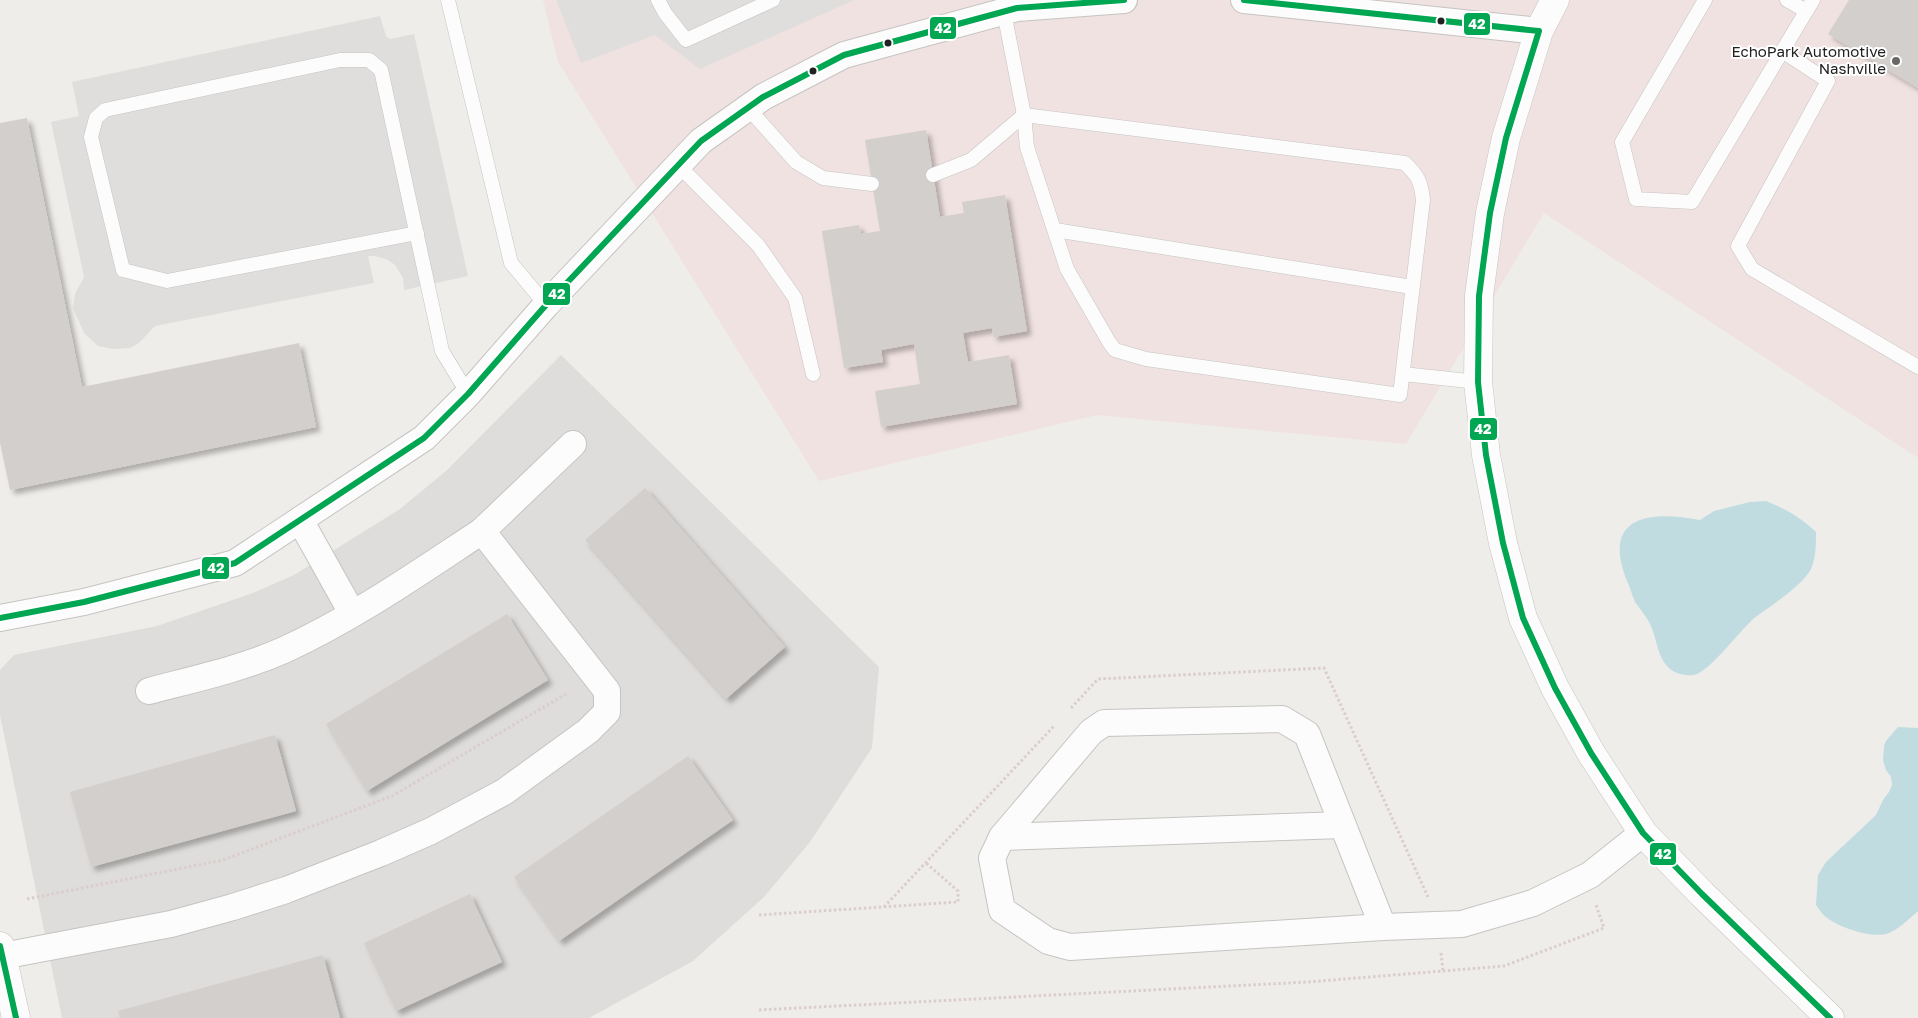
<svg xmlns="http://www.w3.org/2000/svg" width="1918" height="1018" viewBox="0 0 1918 1018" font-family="'Golos Text',sans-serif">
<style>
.residential{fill:#dedddb}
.commercial{fill:#f0e2e1}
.parking{fill:#dfdedd}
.water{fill:#c0dce0}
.building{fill:#d2cfcd;filter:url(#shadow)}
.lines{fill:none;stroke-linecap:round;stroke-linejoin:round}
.service-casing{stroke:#c5c4c2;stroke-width:15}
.minor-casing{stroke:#c5c4c2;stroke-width:28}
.tertiary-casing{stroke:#c5c4c2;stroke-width:29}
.path{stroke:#dbcdcd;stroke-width:3;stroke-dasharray:2.5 2.5;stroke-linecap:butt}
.service{stroke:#fdfcfc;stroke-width:14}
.minor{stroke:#fdfcfc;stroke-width:26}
.tertiary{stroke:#fdfcfc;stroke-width:28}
.bus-1-casing{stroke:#fff;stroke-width:10}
.bus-1{stroke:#00a651;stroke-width:6}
.bus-dot{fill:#212121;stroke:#fff;stroke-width:2}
.poi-dot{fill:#696867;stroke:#fff;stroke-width:2}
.labels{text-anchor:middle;stroke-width:4;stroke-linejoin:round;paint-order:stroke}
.poi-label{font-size:15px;fill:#212121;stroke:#fff;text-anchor:end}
.line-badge{stroke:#fff;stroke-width:2}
.badge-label{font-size:14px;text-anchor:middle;font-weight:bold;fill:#fff}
</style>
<defs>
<filter id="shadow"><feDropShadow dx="4.5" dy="4.5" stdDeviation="2.5" flood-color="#0004"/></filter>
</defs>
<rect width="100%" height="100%" fill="#efedea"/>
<path class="residential" d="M 561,355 L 879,667 L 872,748 L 810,842 L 764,897 L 693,961 L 589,1018 L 62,1018 L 0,715 L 0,670 L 14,655 L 157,626 L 253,593 L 294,575 L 400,509 L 446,471 Z"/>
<path class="commercial" d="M 543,0 L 1918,0 L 1918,458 L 1544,213 L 1406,444 L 1097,415 L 819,481 L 558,62 Z"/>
<g class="parking">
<path d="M 556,0 L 854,0 L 700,69 L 655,35 L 581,63 Z"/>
<path d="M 380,16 L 386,36 L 390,39 L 414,34 L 468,276 L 404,290 L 403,278 L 395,265 L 388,260 L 375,256 L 368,256 L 374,283 L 155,326 L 139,343 L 130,348 L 113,349 L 98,346 L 84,333 L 73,308 L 75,294 L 84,277 L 51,122 L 79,116 L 72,82 Z"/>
</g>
<g class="water">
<path d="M 1766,501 C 1784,508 1802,518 1816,532 C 1816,545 1816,557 1811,569 C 1803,585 1772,605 1757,616 C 1741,628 1710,672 1694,675 C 1686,676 1675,674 1669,668 C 1657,657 1657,638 1650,624 C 1646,616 1640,609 1635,602 C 1632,595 1630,587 1627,581 C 1601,516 1649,510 1700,520 L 1714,511 L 1750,502 Z"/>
<path d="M 1898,727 L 1918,728 L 1918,911 C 1909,919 1897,931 1886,934 C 1870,938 1838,927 1826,917 C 1822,914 1819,909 1816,905 L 1818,875 L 1826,862 L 1876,815 L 1883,800 L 1889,792 L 1892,785 L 1891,777 L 1886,770 L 1883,760 L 1884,746 L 1886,741 Z"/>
</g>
<g class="building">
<path d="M 1849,0 L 1918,0 L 1918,88 L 1828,34 Z"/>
<path d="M 27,118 L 82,387 L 299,343 L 316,427 L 10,490 L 0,443 L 0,123 Z"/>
<path d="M 926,130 L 940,217 L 964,213 L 962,202 L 1005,195 L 1027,331 L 993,337 L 992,328 L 963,333 L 968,362 L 1009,355 L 1017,404 L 881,427 L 875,391 L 920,384 L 914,344 L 881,350 L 883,362 L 844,368 L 822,231 L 859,225 L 861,234 L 880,231 L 865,140 Z"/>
<path d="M 645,488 L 785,647 L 726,699 L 585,540 Z"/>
<path d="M 507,614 L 548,680 L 367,791 L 326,724 Z"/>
<path d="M 275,735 L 296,811 L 91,867 L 70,792 Z"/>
<path d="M 688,756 L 733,820 L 559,941 L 514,877 Z"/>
<path d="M 470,894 L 502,962 L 396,1011 L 364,943 Z"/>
<path d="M 323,955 L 340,1018 L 120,1018 L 118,1011 Z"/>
</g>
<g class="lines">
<g class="service-casing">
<g id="service">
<path d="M 448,0 L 511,263 L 546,305"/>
<path d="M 658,0 L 665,13 L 686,40 L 773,0"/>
<path d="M 1705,0 L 1622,142 L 1636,199 L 1692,202 L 1813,0"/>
<path d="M 1787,0 L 1806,11"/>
<path d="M 1004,12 L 1024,115 L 1405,163 C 1418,176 1421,181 1423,200 L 1400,395 L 1146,359 L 1115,350 L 1109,342 L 1067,269 L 1027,147 L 1024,115"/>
<path d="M 1782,51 L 1828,81 L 1738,246 L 1752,269 L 1918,367"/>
<path d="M 748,108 L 796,162 L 823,178 L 872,184"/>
<path d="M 678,165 L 758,245 L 795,298 L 813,374"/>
<path d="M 933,175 L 971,160 L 1024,115"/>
<path d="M 1055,230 L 1412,287"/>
<path d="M 417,233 L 167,281 L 123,270 L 91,137 L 96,118 L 105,110 L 340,60 L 369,60 L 381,70 L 442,351 L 468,394"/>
<path d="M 1403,374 L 1478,382"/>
</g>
</g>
<g class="minor-casing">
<g id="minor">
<path d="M 1244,0 L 1539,31"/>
<path d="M 300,520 L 352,613"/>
<path d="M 0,618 L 84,602 L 235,563 L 424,438 L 468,394 L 546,305 L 701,141 L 763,97 L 844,55 L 1017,8 L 1124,0"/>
<path d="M 149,691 C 194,679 241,669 284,650 C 354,618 418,573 482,531"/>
<path d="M 1002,837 L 1342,825"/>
<path d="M 1383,927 L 1307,734 L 1282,719 L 1104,723 L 1091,732 L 1002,837 L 992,858 L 1002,910 L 1048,941 L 1070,947 L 1383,927 L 1462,924 L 1533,903 L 1590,875 L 1643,833"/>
<path d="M 2,956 L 171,924 L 233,907 L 286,890 L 381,853 L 431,831 L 504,792 L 588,731 L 607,712 L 607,691 L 482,531 L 573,444"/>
</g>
</g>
<g class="tertiary-casing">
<g id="tertiary">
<path d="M 1555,0 L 1539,31 L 1506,138 L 1490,213 L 1479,296 L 1478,382 L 1486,455 L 1503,543 L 1523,618 L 1555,688 L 1591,753 L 1643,833 L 1702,894 L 1830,1018"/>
<path d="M 0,946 L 16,1018"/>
</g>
</g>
<g class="path">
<path d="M 1071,708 L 1098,679 L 1324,668 L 1428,897"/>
<path d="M 27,899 L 223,860 L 392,796 L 568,693"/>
<path d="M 884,907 L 1055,725"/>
<path d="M 759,915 L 958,902 L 958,891 L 926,863"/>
<path d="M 1441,953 L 1443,971"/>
<path d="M 759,1010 L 1308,982 L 1504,966 L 1604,928 L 1596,905"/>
</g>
<use href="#service" class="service"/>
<use href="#minor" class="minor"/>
<use href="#tertiary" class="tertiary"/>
<g class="bus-1-casing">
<g id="bus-1">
<path d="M 1244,0 L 1539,31 L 1506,138 L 1490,213 L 1479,296 L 1478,382 L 1486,455 L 1503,543 L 1523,618 L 1555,688 L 1591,753 L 1643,833 L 1702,894 L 1830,1018"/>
<path d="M 0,618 L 84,602 L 235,563 L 424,438 L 468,394 L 546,305 L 701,141 L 763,97 L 844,55 L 1017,8 L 1124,0"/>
<path d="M 0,946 L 16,1018"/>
</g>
</g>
<use href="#bus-1" class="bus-1"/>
</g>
<g class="bus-dot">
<circle cx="1441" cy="21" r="4.5"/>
<circle cx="888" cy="43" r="4.5"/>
<circle cx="813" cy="71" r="4.5"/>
</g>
<circle class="poi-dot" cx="1896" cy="61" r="5"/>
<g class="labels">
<g class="poi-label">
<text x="1886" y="57">EchoPark Automotive<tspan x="1886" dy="17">Nashville</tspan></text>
</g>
</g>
<g class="line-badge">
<rect x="1463" y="12" width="28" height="24" rx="5" fill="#00a651"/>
<rect x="929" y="16" width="28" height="24" rx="5" fill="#00a651"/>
<rect x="542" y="282" width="29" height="24" rx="5" fill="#00a651"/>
<rect x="1469" y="417" width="29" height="24" rx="5" fill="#00a651"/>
<rect x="201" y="556" width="29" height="24" rx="5" fill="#00a651"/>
<rect x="1649" y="842" width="28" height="24" rx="5" fill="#00a651"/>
</g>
<g class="badge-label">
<text x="1477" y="29">42</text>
<text x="943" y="33">42</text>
<text x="557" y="299">42</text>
<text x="1483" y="434">42</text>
<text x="216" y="573">42</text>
<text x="1663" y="859">42</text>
</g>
</svg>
